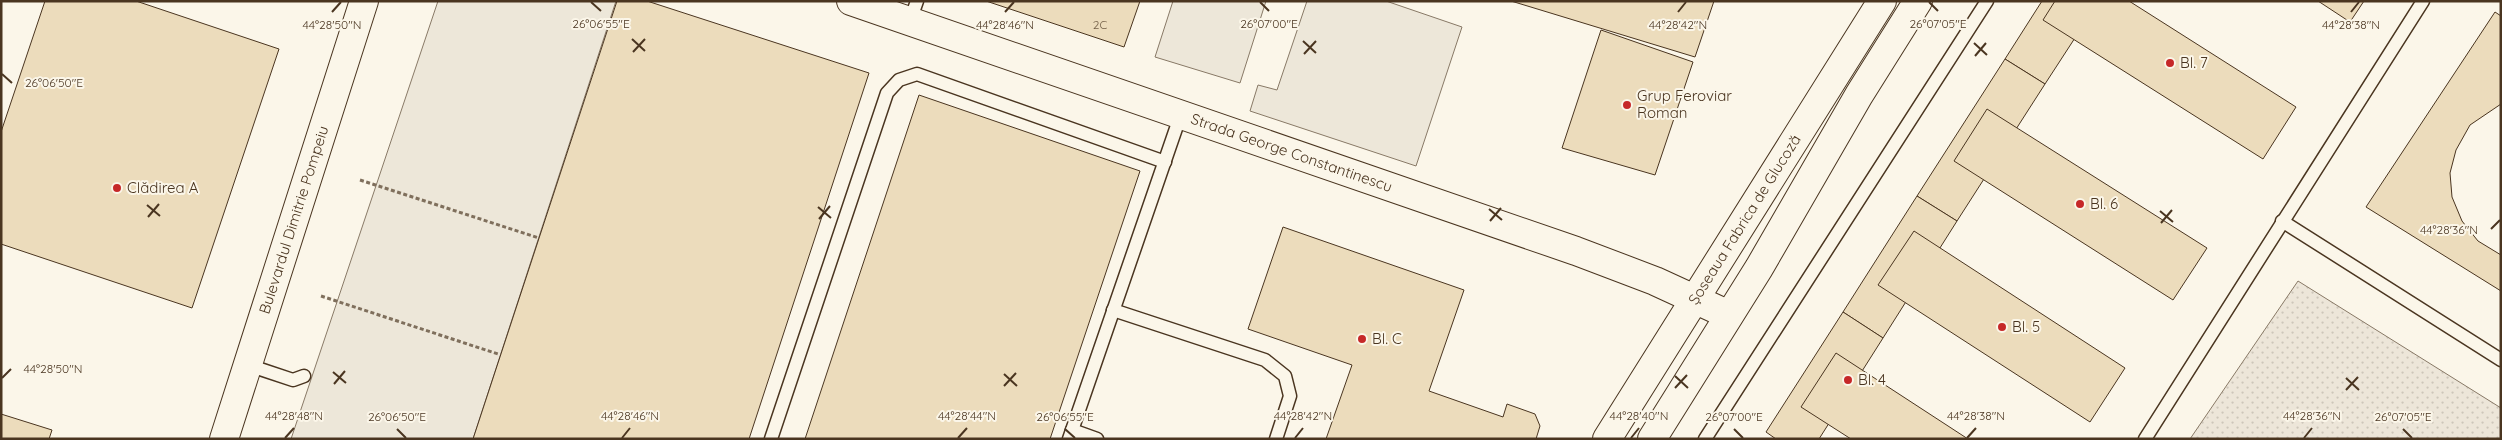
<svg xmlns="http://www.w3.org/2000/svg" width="2502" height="440" viewBox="0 0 2502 440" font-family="Quicksand,sans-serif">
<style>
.grass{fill:url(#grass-dots);stroke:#887966}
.parking{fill:#ede7d9;stroke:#887966}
.building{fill:#ecdcbc;stroke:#4a3520}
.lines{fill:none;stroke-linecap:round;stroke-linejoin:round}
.service-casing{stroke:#4a3520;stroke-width:15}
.tertiary-casing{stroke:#4a3520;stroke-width:30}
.primary-casing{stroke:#4a3520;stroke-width:30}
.path{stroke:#7f6f5c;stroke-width:3;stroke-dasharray:4 2.5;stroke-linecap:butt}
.service{stroke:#fbf6e9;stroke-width:12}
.tertiary{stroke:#fbf6e9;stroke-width:28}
.primary{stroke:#fbf6e9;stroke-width:28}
.ticks{fill:none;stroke:#4a3520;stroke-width:2}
.poi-dot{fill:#c62828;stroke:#fbf6e9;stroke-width:2}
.labels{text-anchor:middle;stroke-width:4;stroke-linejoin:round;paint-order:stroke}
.number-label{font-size:12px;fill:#725f47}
.poi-label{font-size:15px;fill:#4a3520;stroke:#fbf6e9;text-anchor:start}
.street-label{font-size:15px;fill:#4a3520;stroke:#fbf6e9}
.ticks-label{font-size:12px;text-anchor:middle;fill:#4a3520;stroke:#fbf6e9;stroke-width:4;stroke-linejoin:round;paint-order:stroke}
</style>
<defs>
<pattern id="grass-dots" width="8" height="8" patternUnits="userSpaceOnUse" patternTransform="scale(1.25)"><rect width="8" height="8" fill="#ede6d9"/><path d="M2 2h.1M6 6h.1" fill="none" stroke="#cdc6ba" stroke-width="1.8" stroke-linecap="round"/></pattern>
</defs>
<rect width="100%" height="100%" fill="#fbf6e9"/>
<path class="grass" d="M 2298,281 L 2501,408 L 2501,439 L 2190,439 Z"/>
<g class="parking">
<path d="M 438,1 L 616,1 L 473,439 L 291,439 Z"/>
<path d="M 1173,1 L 1266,1 L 1240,83 L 1155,57 Z"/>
<path d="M 1307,1 L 1386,1 L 1462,27 L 1416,166 L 1250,111 L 1258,85 L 1277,90 Z"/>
</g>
<g class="building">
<path d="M 45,1 L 136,1 L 279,49 L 192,308 L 1,244 L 1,132 Z"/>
<path d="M 617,1 L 647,1 L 869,73 L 749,439 L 473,439 Z"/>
<path d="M 986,1 L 1140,1 L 1124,47 Z"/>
<path d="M 1511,1 L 1714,1 L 1695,57 Z"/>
<path d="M 2042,1 L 2099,1 L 2045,84 L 2005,59 Z"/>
<path d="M 2055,1 L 2129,1 L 2296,107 L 2263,159 L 2043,20 Z"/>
<path d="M 2318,1 L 2364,1 L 2350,22 Z"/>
<path d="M 2495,12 L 2501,16 L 2501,104 L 2470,125 L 2456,150 L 2450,173 L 2452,197 L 2462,221 L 2478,241 L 2501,255 L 2501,291 L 2366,207 Z"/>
<path d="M 1601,30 L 1693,62 L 1655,175 L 1562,148 Z"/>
<path d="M 2005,59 L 2045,84 L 1957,221 L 1917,196 Z"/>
<path d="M 919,95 L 1140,171 L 1050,439 L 805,439 Z"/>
<path d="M 1987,109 L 2207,248 L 2173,300 L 1954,161 Z"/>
<path d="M 1917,196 L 1957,221 L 1883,338 L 1843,312 Z"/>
<path d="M 1283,227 L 1464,290 L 1429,391 L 1503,417 L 1507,404 L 1535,414 L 1540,426 L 1536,439 L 1326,439 L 1352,365 L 1248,329 Z"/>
<path d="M 1914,231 L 2125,368 L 2090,422 L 1878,285 Z"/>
<path d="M 1843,312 L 1883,338 L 1819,439 L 1776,439 L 1766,432 Z"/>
<path d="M 1836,353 L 1968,439 L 1851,439 L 1801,407 Z"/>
<path d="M 1,414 L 52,430 L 49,439 L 1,439 Z"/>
</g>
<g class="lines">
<g class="service-casing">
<g id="service">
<path d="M 910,21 L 917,1"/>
<path d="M 2282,221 L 2501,360"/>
<path d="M 1113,310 L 1265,360 L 1285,376 L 1290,396 L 1276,439"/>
<path d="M 248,365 L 293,380 L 304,376"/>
<path d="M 1072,430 L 1097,439"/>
<path d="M 771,439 L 887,93 L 899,80 L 917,74 L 1165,162"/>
<path d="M 1069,439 L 1181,114"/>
<path d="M 1705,439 L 1987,1"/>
<path d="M 2145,439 L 2423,1"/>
</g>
</g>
<g class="tertiary-casing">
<g id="tertiary">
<path id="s1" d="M 851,1 L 1576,251 L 1655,281 L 1729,315"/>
<path id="s2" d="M 224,439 L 364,1"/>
</g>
</g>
<g class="primary-casing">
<g id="primary">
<path id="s3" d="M 1607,439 L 1882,1"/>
<path d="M 1652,439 L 1759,268 L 1859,95 L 1918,1"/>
</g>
</g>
<g class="path">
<path d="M 360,180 L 539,238"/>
<path d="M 321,296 L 498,354"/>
</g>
<use href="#service" class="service"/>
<use href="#tertiary" class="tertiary"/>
<use href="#primary" class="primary"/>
</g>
<path class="ticks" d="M 591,2 L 601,11M 1260,2 L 1269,11M 1929,2 L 1938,11M 332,12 L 341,2M 1005,12 L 1014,2M 1678,12 L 1686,2M 2351,12 L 2359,2M 632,39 L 645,51M 1303,41 L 1316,53M 1974,43 L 1987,55M 633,52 L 645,39M 1304,54 L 1316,41M 1975,56 L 1986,43M 2,74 L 12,83M 147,205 L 160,216M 818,207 L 831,218M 1489,209 L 1502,220M 2160,211 L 2173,222M 148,217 L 159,204M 819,219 L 830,206M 1490,221 L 1501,208M 2161,223 L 2172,210M 2491,229 L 2500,220M 333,372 L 346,383M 1004,374 L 1017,386M 1675,376 L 1688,388M 2,378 L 11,369M 2346,378 L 2359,390M 334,384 L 345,371M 1004,386 L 1016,373M 1675,388 L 1687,375M 2346,390 L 2358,377M 397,429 L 406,438M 1065,429 L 1075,438M 1734,429 L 1743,438M 2403,429 L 2412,438M 285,438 L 294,428M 622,438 L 630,428M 958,438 L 967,428M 1295,438 L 1303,428M 1631,438 L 1639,428M 1967,438 L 1976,428M 2304,438 L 2312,428"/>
<g class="poi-dot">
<circle cx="2170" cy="63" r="5"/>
<circle cx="1627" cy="105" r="5"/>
<circle cx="117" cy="188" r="5"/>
<circle cx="2080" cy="204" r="5"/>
<circle cx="2002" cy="327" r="5"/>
<circle cx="1362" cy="339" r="5"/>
<circle cx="1848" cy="380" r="5"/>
</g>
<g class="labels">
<g class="number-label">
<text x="1100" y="29">2C</text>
</g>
<g class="poi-label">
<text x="2180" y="68">Bl. 7</text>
<text x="1637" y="101">Grup Feroviar<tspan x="1637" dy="17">Roman</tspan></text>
<text x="127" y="193">Clădirea A</text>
<text x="2090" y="209">Bl. 6</text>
<text x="2012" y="332">Bl. 5</text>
<text x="1372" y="344">Bl. C</text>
<text x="1858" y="385">Bl. 4</text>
</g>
<g class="street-label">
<text dy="5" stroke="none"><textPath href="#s1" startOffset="466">Strada George Constantinescu</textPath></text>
<text dy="5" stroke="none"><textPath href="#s2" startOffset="230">Bulevardul Dimitrie Pompeiu</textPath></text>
<text dy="5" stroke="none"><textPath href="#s3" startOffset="259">Șoseaua Fabrica de Glucoză</textPath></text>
</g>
</g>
<g class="ticks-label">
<text x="601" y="28">26°06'55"E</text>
<text x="1269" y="28">26°07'00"E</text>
<text x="1938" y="28">26°07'05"E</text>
<text x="332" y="29">44°28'50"N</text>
<text x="1005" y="29">44°28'46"N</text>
<text x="1678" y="29">44°28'42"N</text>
<text x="2351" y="29">44°28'38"N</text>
<text x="54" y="87">26°06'50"E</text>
<text x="2449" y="234">44°28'36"N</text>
<text x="53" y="373">44°28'50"N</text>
<text x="294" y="420">44°28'48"N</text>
<text x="630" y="420">44°28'46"N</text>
<text x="967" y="420">44°28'44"N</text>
<text x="1303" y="420">44°28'42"N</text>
<text x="1639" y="420">44°28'40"N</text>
<text x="1976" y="420">44°28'38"N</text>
<text x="2312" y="420">44°28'36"N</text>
<text x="397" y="421">26°06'50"E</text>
<text x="1065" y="421">26°06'55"E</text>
<text x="1734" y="421">26°07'00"E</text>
<text x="2403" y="421">26°07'05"E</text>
</g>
<rect width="2502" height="440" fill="none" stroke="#4a3520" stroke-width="5"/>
</svg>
